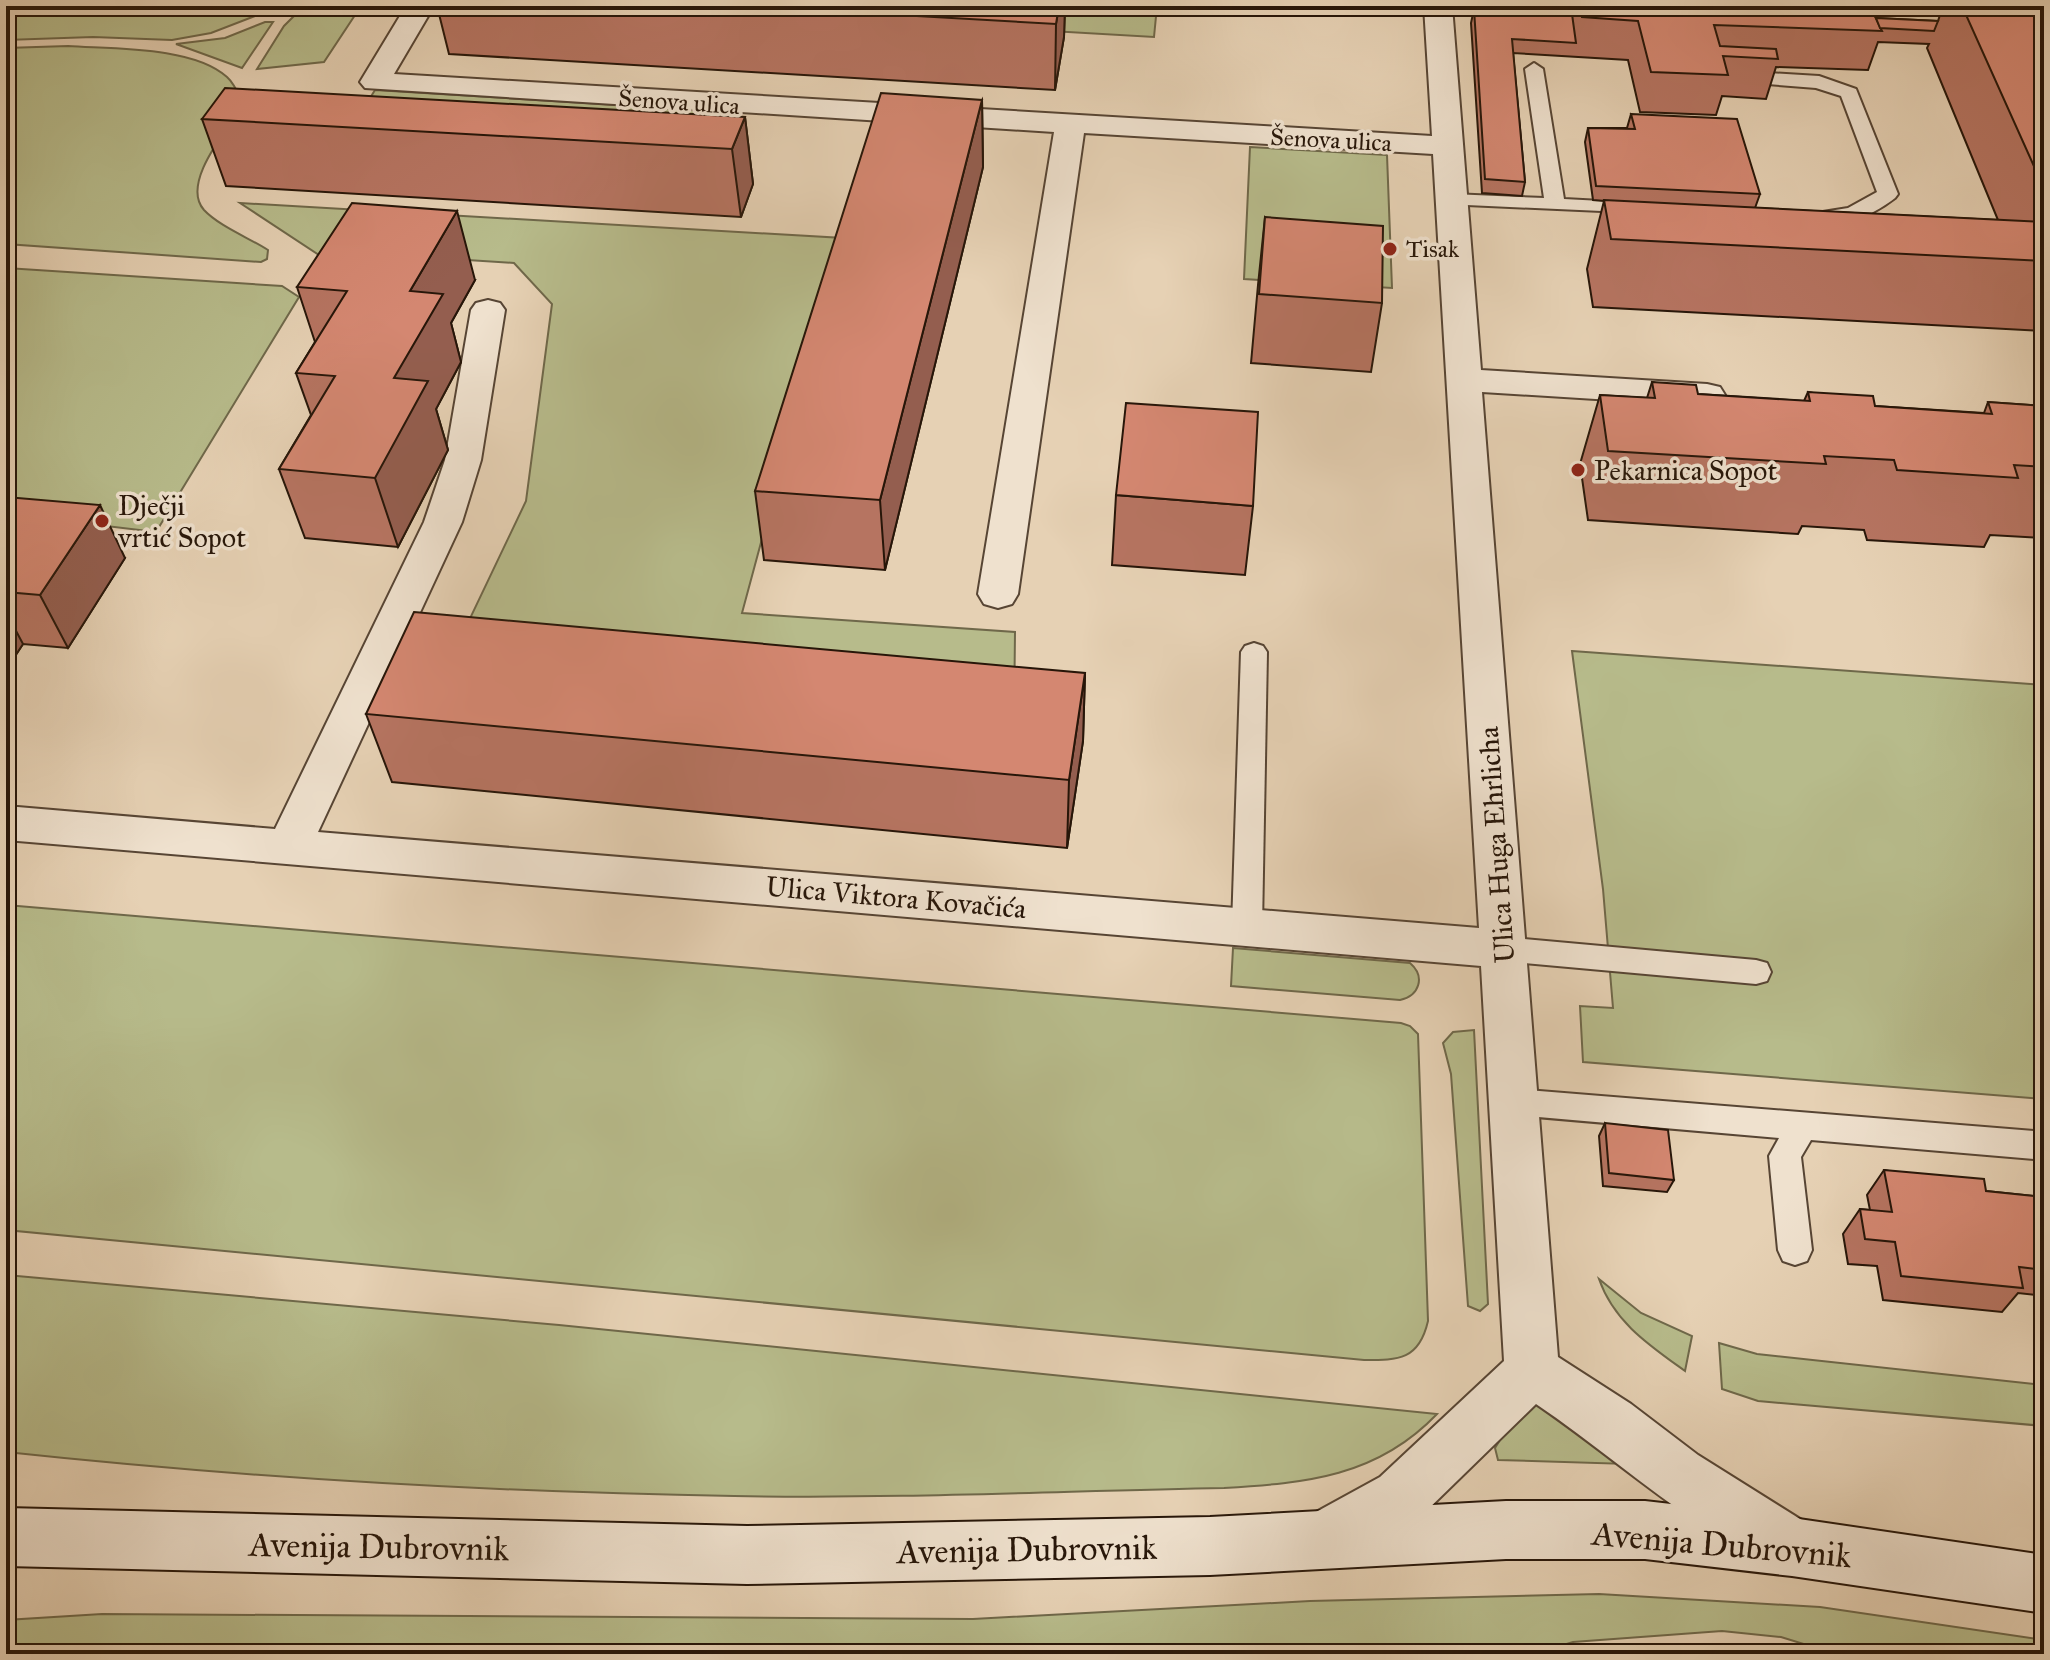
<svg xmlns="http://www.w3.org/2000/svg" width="2050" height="1660" viewBox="0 0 2050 1660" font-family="'IM FELL Great Primer',serif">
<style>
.green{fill:#b7bb8b;stroke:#6f684a;stroke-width:2}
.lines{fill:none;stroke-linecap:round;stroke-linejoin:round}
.lane-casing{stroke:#574534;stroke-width:4}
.street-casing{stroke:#574534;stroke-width:4}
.secondary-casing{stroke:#271609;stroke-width:4}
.lane{fill:#efe1ce;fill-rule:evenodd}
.street{fill:#efe1ce;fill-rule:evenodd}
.secondary{fill:#efe1ce;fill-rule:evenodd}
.wall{fill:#b67461;stroke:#271609;stroke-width:2}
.shaded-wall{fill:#945e4f;stroke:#271609;stroke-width:2}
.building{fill:#d48771;stroke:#271609;stroke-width:2}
.poi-dot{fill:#8f2418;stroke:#efe1ce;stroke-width:3}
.labels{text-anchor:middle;stroke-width:7;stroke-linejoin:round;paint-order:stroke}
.far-street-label{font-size:24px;fill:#271609;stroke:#efe1ce}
.far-poi-label{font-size:24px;fill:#271609;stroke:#efe1ce;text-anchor:start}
.poi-label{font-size:28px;fill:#271609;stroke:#efe1ce;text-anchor:start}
.street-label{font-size:28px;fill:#271609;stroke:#efe1ce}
.near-street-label{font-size:34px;fill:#271609;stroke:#efe1ce}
</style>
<rect width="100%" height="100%" fill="#e6d1b4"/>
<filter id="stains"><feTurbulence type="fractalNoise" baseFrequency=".0025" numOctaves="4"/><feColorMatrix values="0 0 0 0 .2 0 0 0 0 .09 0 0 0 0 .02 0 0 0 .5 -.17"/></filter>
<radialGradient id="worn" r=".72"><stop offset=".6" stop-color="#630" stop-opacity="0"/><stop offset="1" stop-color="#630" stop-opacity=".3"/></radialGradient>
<g class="green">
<path d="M 6,6 L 281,6 L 211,33 L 172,40 L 93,37 L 6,40 Z"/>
<path d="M 304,6 L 361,6 L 324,62 L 257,69 L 284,26 Z"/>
<path d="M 623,6 L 1157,6 L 1154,37 Z"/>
<path d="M 265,22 L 273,22 L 242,68 L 176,44 L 225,38 Z"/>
<path d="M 68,46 C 111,49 193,46 227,77 C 235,84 239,95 243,104 C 228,129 180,183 204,210 C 219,226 249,238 268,250 L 267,259 L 261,262 L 6,244 L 6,48 Z"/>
<path d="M 375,90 L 714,111 L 702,141 L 357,119 Z"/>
<path d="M 1250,147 L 1387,155 L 1392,288 L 1244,279 Z"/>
<path d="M 240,203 L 843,238 L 742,613 L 1015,632 L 1014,720 L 443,675 L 526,501 L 552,304 L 514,263 L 421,257 L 325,259 Z"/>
<path d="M 6,268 L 282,286 L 299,297 L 156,532 L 6,514 Z"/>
<path d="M 1572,651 L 2044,685 L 2044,1099 L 1583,1062 L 1580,1006 L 1613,1008 L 1603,889 Z"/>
<path d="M 6,905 L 1401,1023 L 1410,1026 L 1418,1034 L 1428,1321 C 1419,1360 1399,1360 1364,1360 L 6,1230 Z"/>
<path d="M 1233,948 L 1410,963 C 1426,977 1419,996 1400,1000 L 1231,986 Z"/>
<path d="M 1474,1030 L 1488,1304 L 1480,1311 L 1468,1306 L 1451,1074 L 1443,1043 L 1453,1032 Z"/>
<path d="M 6,1275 L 559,1325 L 1437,1414 C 1377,1477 1306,1483 1224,1488 C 1061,1491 897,1499 734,1496 C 490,1492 248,1478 6,1452 Z"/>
<path d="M 1599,1279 L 1641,1313 L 1692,1336 L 1685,1371 C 1649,1345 1614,1322 1599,1279 Z"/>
<path d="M 1719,1343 L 1757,1354 L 2044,1385 L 2044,1426 L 1758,1401 L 1722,1389 Z"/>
<path d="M 1534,1385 L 1627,1464 L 1498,1460 L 1495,1448 Z"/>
<path d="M 1599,1594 L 1820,1607 L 2044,1640 L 2044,1654 L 1836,1654 L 1781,1637 L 1722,1631 L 1573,1642 L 1534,1654 L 6,1652 L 6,1620 L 102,1614 L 973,1619 L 1310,1601 Z"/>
</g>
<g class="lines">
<g class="lane-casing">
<g id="lane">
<path d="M 1534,63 L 1543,69 L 1564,199 L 1639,203 L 1646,205 L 1649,209 L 1646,213 L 1445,204 L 1442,200 L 1452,194 L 1544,198 L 1525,69 Z"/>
<path d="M 1736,71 L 1819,76 L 1856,89 L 1898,194 L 1895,198 C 1872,216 1839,230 1810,222 L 1807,218 L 1810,214 L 1848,208 L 1877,192 L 1841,96 L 1816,88 L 1729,81 L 1727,77 Z"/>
<path d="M 1254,643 L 1263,646 L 1267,652 L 1262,927 L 1257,935 L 1247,939 L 1237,935 L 1232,927 L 1241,652 L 1245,646 Z"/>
<path d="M 1503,937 L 1756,960 L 1767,963 L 1771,972 L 1767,981 L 1756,984 L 1503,961 L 1493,957 L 1488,949 L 1493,941 Z"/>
<path d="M 1514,1089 L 2034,1131 L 2044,1135 L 2044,1155 L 2034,1159 L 1811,1140 L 1801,1157 L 1812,1250 L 1807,1261 L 1795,1265 L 1783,1261 L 1778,1250 L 1769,1156 L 1779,1138 L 1514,1115 L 1503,1111 L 1498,1102 L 1503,1093 Z"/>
</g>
</g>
<g class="street-casing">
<path id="street" d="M 406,6 L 434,6 L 394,74 L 1432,136 L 1424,6 L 1452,6 L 1481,370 L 1707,384 L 1720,387 L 1725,395 L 1720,403 L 1707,406 L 1482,392 L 1558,1357 L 1631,1404 L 1698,1455 L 1808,1524 L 1817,1544 L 1808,1564 L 1788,1573 C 1699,1536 1616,1458 1536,1404 L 1420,1517 L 1327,1566 L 1307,1557 L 1298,1537 L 1307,1517 L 1380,1477 L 1504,1361 L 1481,966 L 6,840 L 6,806 L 275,829 L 424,522 L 445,460 L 471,310 L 476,303 L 488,300 L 500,303 L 505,310 L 481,460 L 462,522 L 318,832 L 1479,928 L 1433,154 L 1084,133 L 1018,594 L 1012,604 L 998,608 L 984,604 L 978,594 L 1054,132 L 365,88 L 360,82 Z"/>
</g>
<g class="secondary-casing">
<path id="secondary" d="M 1506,1501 L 1645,1501 L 1792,1518 L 2044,1555 L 2044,1613 L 1792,1576 L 1645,1559 L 1506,1559 L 1210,1575 L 747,1584 L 6,1566 L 6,1508 L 747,1526 L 1210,1517 Z"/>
</g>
<use href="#lane" class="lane"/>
<use href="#street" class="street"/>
<use href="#secondary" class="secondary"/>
</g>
<g class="wall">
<path d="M 437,6 L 1065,6 L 1064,37 L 1055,90 L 449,54 Z"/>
<path d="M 1574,6 L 1870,6 L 1876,18 L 1938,21 L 1943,6 L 2044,6 L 2044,331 L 1593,307 L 1587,269 L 1604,201 L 1593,200 L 1585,142 L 1588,128 L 1627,128 L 1631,114 L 1760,194 L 1755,208 L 1998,220 L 1927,48 L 1929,44 L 1878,42 L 1868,70 L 1776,67 L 1766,99 L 1722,96 L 1716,115 L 1640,112 L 1628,60 L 1513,53 L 1525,182 L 1522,196 L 1482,193 L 1471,23 L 1474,9 L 1572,14 Z"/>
<path d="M 982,100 L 983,167 L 885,570 L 764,560 L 755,491 Z"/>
<path d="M 745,117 L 753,184 L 741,217 L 226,186 L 202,119 Z"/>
<path d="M 1265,217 L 1382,303 L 1371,372 L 1251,363 L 1258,285 Z"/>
<path d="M 475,280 L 451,323 L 461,362 L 436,409 L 448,450 L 398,547 L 305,538 L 279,469 L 311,415 L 296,373 L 315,342 L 297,287 Z"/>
<path d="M 1652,382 L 1698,394 L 1804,401 L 1808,392 L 1875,406 L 1984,413 L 1988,402 L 2044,406 L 2044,543 L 2042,538 L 1990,535 L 1984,547 L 1867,540 L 1864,530 L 1802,526 L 1798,534 L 1588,520 L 1580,464 L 1600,395 L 1647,398 Z"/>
<path d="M 1116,495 L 1253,506 L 1245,575 L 1112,565 Z"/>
<path d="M 6,497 L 125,558 L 68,648 L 23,644 L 6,670 Z"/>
<path d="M 1085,673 L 1083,741 L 1067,848 L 392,782 L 366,714 Z"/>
<path d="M 1605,1123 L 1674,1180 L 1667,1192 L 1603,1186 L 1599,1136 Z"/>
<path d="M 1884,1170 L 1986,1191 L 2044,1197 L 2044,1296 L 2018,1293 L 2002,1312 L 1883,1300 L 1877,1266 L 1848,1264 L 1843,1234 L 1860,1209 L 1870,1210 L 1867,1195 Z"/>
</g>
<g class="shaded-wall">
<path d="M 1059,6 L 1065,6 L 1064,37 L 1055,90 L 1056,24 Z"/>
<path d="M 982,100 L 983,167 L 885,570 L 880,500 Z"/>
<path d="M 745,117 L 753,184 L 741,217 L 732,149 Z"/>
<path d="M 457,211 L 475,280 L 451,323 L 461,362 L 436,409 L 448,450 L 398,547 L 375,478 L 410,291 Z"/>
<path d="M 100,505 L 125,558 L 68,648 L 40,595 Z"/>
<path d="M 6,612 L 23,644 L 6,670 Z"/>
<path d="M 1085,673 L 1083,741 L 1067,848 L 1069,780 Z"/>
</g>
<g class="building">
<path d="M 739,6 L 1059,6 L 1056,24 Z"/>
<path d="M 1580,6 L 1870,6 L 1882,31 L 1714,25 L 1720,46 L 1776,49 L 1778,59 L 1723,56 L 1728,75 L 1651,72 L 1638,21 L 1582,17 Z"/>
<path d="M 1962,6 L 2034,6 L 2044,26 L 2044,184 L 2042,184 Z"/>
<path d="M 2034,6 L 2044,6 L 2044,26 Z"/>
<path d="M 1474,9 L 1572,14 L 1576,43 L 1512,39 L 1525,182 L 1485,179 Z"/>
<path d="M 1876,18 L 1938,21 L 1934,31 L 1880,28 Z"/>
<path d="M 225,88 L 745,117 L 732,149 L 202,119 Z"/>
<path d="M 881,93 L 982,100 L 880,500 L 755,491 Z"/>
<path d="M 1631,114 L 1737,119 L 1760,194 L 1596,186 L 1588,128 L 1635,129 Z"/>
<path d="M 1604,200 L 2044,222 L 2044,261 L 1611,239 Z"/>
<path d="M 352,203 L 457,211 L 410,291 L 443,294 L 394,378 L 428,381 L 375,478 L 279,469 L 335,376 L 296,373 L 347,291 L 297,287 Z"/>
<path d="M 1265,217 L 1383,226 L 1382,303 L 1259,294 Z"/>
<path d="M 1652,382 L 1696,385 L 1698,394 L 1810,401 L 1808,392 L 1873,396 L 1875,406 L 1992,414 L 1988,402 L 2044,406 L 2044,467 L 2014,465 L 2018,478 L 1897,470 L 1894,460 L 1824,456 L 1826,464 L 1608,451 L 1600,395 L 1655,398 Z"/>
<path d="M 1126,403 L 1258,412 L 1253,506 L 1116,495 Z"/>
<path d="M 6,497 L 100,505 L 40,595 L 6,592 Z"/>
<path d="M 414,612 L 1085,673 L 1069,780 L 366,714 Z"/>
<path d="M 1605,1123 L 1668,1130 L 1674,1180 L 1609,1173 Z"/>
<path d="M 1884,1170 L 1984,1179 L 1986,1191 L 2044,1197 L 2044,1270 L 2019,1267 L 2023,1288 L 1901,1276 L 1895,1242 L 1865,1239 L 1860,1209 L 1892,1212 Z"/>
</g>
<g class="poi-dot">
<circle cx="1390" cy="249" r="8"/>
<circle cx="1578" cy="470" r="8"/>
<circle cx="102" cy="521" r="8"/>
</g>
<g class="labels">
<g class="far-street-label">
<text transform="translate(679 102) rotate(4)" y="8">Šenova ulica</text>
<text transform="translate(1331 140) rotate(3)" y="8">Šenova ulica</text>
</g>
<g class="far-poi-label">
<text x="1406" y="257">Tisak</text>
</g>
<g class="poi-label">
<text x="1594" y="480">Pekarnica Sopot</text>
<text x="118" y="515">Dječji<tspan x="118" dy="32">vrtić Sopot</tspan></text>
</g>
<g class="street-label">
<text transform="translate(1496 845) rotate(-94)" y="10">Ulica Huga Ehrlicha</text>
<text transform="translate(896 897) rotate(5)" y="10">Ulica Viktora Kovačića</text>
</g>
<g class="near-street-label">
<text transform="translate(1722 1544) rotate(5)" y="12">Avenija Dubrovnik</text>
<text transform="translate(379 1546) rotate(1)" y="12">Avenija Dubrovnik</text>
<text transform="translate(1027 1549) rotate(-1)" y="12">Avenija Dubrovnik</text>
</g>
</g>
<rect width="2050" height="1660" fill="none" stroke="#e6d1b4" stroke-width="32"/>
<rect x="8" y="8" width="2034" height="1644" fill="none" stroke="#271609" stroke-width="4"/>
<rect x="16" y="16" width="2018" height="1628" fill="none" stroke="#271609" stroke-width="2"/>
<rect width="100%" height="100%" filter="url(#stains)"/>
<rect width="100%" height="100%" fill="url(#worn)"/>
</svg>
